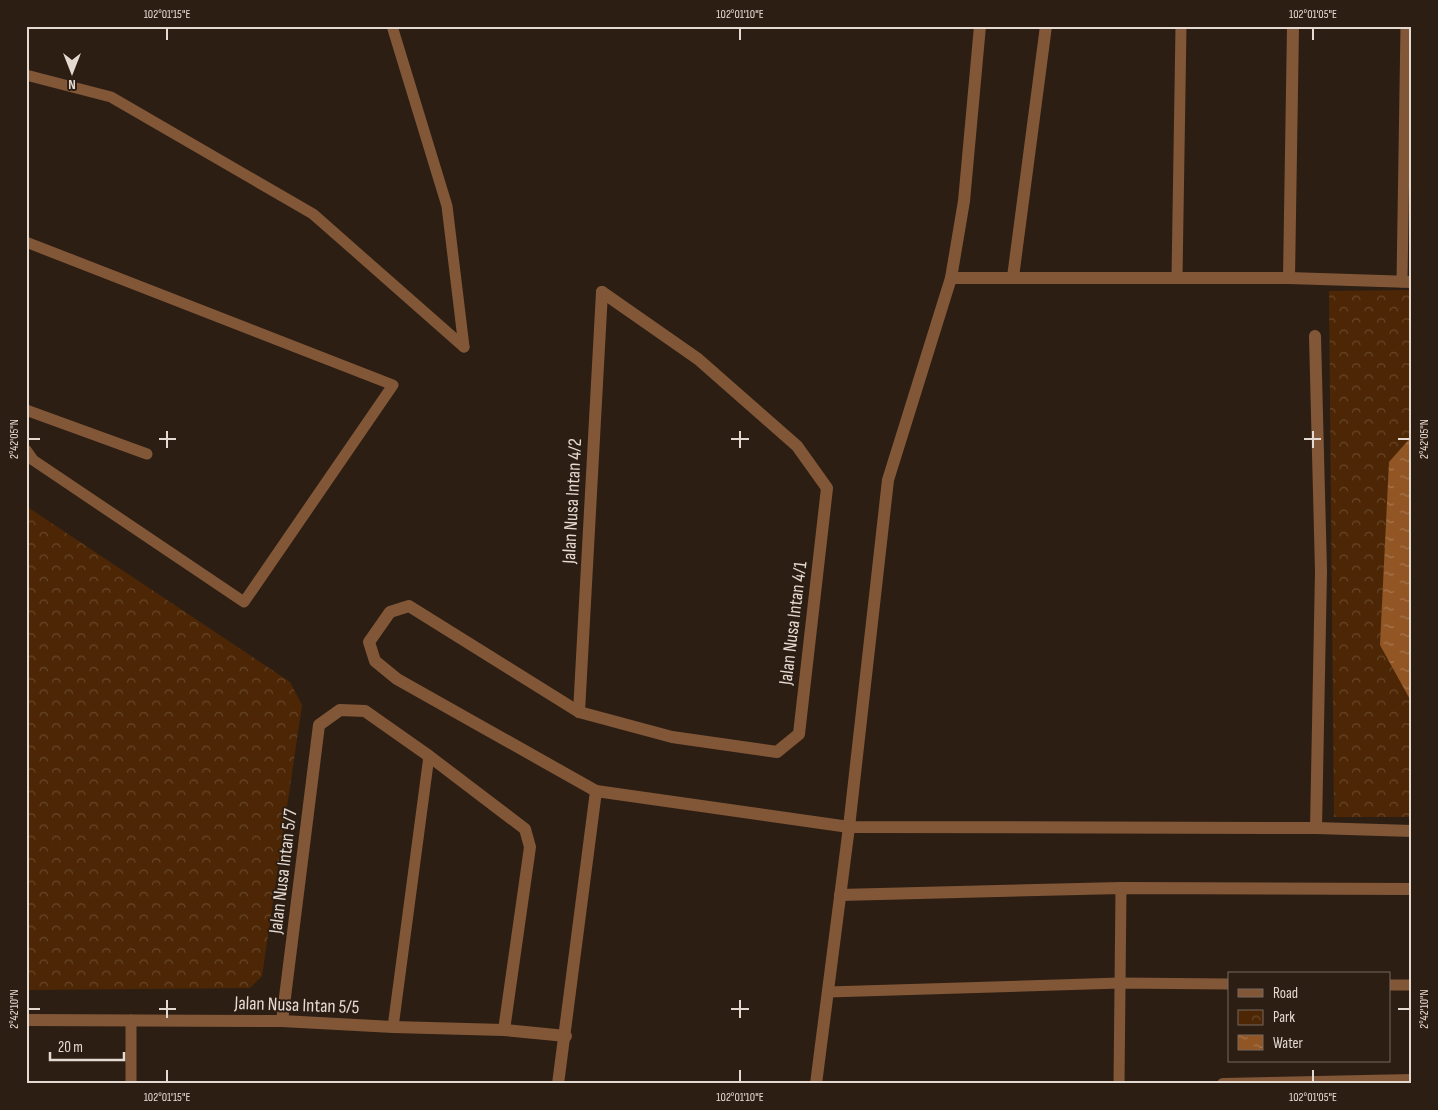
<svg xmlns="http://www.w3.org/2000/svg" width="1438" height="1110" viewBox="0 0 1438 1110" font-family="'Sofia Sans Condensed',sans-serif">
<style>
.park{fill:url(#park-crowns)}
.water{fill:url(#water-ripples)}
.lines{fill:none;stroke-linecap:round;stroke-linejoin:round}
.lane{stroke:#825738;stroke-width:11}
.street{stroke:#825738;stroke-width:12}
.ticks{fill:none;stroke:#e4dad2;stroke-width:2}
.labels{text-anchor:middle;stroke-width:4;stroke-linejoin:round;paint-order:stroke}
.street-label{font-size:19px;fill:#e4dad2;stroke:#2d1e13}
.neatline{fill:none;stroke:#e4dad2;stroke-width:2}
.ticks-label{font-size:12px;text-anchor:middle;fill:#e4dad2}
</style>
<defs>
<pattern id="park-crowns" width="20" height="18" patternUnits="userSpaceOnUse" patternTransform="scale(1.25)"><rect width="20" height="18" fill="#4d2705"/><path d="M2 6a3 3 0 1 1 6 0M12 15a3 3 0 1 1 6 0" fill="none" stroke="#664629"/></pattern>
<pattern id="water-ripples" width="26" height="14" patternUnits="userSpaceOnUse" patternTransform="scale(1.25)"><rect width="26" height="14" fill="#925625"/><path d="M2 4q2-2 4 0t4 0M15 11q2-2 4 0t4 0" fill="none" stroke="#a6764e"/></pattern>
</defs>
<rect width="100%" height="100%" fill="#2d1e13"/>
<g class="park">
<path d="M 1412,290 L 1412,817 L 1334,817 L 1329,291 Z"/>
<path d="M 26,506 L 290,682 L 302,705 L 262,976 L 250,988 L 26,990 Z"/>
</g>
<path class="water" d="M 1412,436 L 1412,703 L 1380,645 L 1389,462 Z"/>
<g class="lines">
<g class="lane">
<path d="M 392,26 L 447,206 L 464,347"/>
<path d="M 26,75 L 111,97 L 313,214 L 464,347"/>
<path d="M 26,242 L 393,385 L 244,602 L 33,460 L 26,450"/>
<path d="M 1177,278 L 1181,26"/>
<path d="M 1402,282 L 1406,26"/>
<path d="M 26,410 L 147,454"/>
<path d="M 1389,985 L 1412,985"/>
<path d="M 828,992 L 1120,983 L 1229,984"/>
<path d="M 131,1020 L 131,1084"/>
<path d="M 393,1027 L 429,756"/>
<path d="M 1119,1084 L 1121,888"/>
</g>
<g class="street">
<path d="M 1013,277 L 1046,26"/>
<path d="M 951,278 L 1289,278 L 1412,282"/>
<path d="M 1289,278 L 1293,26"/>
<path d="M 1315,336 L 1321,571 L 1316,828"/>
<path d="M 579,712 L 602,292"/>
<path d="M 596,791 L 397,679 L 375,661 L 369,642 L 390,612 L 409,606 L 579,712 L 672,737 L 777,752 L 799,734 L 827,488 L 797,446 L 698,359 L 602,292"/>
<path d="M 840,895 L 1121,888 L 1412,889"/>
<path d="M 26,1020 L 282,1021 L 393,1027 L 504,1030 L 566,1036"/>
<path d="M 282,1021 L 319,725 L 340,710 L 365,711 L 429,756 L 525,829 L 530,847 L 504,1030"/>
<path d="M 558,1084 L 596,791 L 849,827 L 1316,828 L 1412,831"/>
<path d="M 816,1084 L 849,827 L 888,480 L 951,278 L 964,201 L 980,26"/>
<path d="M 1223,1084 L 1412,1080"/>
</g>
</g>
<path class="ticks" d="M 167,28 L 167,40M 740,28 L 740,40M 1313,28 L 1313,40M 167,431 L 167,448M 740,431 L 740,448M 1313,431 L 1313,448M 28,439 L 40,439M 159,439 L 176,439M 731,439 L 749,439M 1304,439 L 1321,439M 1398,439 L 1410,439M 167,1000 L 167,1018M 740,1000 L 740,1018M 28,1009 L 40,1009M 159,1009 L 176,1009M 731,1009 L 749,1009M 1398,1009 L 1410,1009M 167,1070 L 167,1082M 740,1070 L 740,1082M 1313,1070 L 1313,1082"/>
<g class="labels">
<g class="street-label">
<text transform="translate(571 501) rotate(-87)" y="7">Jalan Nusa Intan 4/2</text>
<text transform="translate(792 623) rotate(-83)" y="7">Jalan Nusa Intan 4/1</text>
<text transform="translate(282 871) rotate(-83)" y="7">Jalan Nusa Intan 5/7</text>
<text transform="translate(297 1004) rotate(2)" y="7">Jalan Nusa Intan 5/5</text>
</g>
</g>
<rect width="1438" height="1110" fill="none" stroke="#2d1e13" stroke-width="55"/>
<rect x="1228" y="972" width="162" height="90" fill="#2d1e13" stroke="#76695f"/>
<rect x="1238" y="989" width="25" height="8" fill="#825738" stroke="#76695f"/>
<text x="1273" y="998" font-size="15" fill="#e4dad2">Road</text>
<rect x="1238" y="1010" width="25" height="15" fill="url(#park-crowns)" stroke="#76695f"/>
<text x="1273" y="1022" font-size="15" fill="#e4dad2">Park</text>
<rect x="1238" y="1035" width="25" height="15" fill="url(#water-ripples)" stroke="#76695f"/>
<text x="1273" y="1048" font-size="15" fill="#e4dad2">Water</text>
<g transform="translate(72 72) rotate(180)" stroke="#2d1e13" stroke-width="4" paint-order="stroke">
<path d="M0-4L9 19L0 12L-9 19Z" fill="#e4dad2"/>
<text y="-8" font-size="14" font-weight="bold" text-anchor="middle" fill="#e4dad2">N</text>
</g>
<path d="M50 1052v8h74v-8" fill="none" stroke="#e4dad2" stroke-width="2.5"/>
<text x="58" y="1052" font-size="15" fill="#e4dad2" stroke="#2d1e13" stroke-width="4" paint-order="stroke">20 m</text>
<rect x="28" y="28" width="1382" height="1054" class="neatline"/>
<g class="ticks-label">
<text x="167" y="18">102°01'15"E</text>
<text x="740" y="18">102°01'10"E</text>
<text x="1313" y="18">102°01'05"E</text>
<text transform="translate(1424 439) rotate(-90)" y="4">2°42'05"N</text>
<text transform="translate(14 439) rotate(-90)" y="4">2°42'05"N</text>
<text transform="translate(1424 1009) rotate(-90)" y="4">2°42'10"N</text>
<text transform="translate(14 1009) rotate(-90)" y="4">2°42'10"N</text>
<text x="167" y="1101">102°01'15"E</text>
<text x="740" y="1101">102°01'10"E</text>
<text x="1313" y="1101">102°01'05"E</text>
</g>
</svg>
